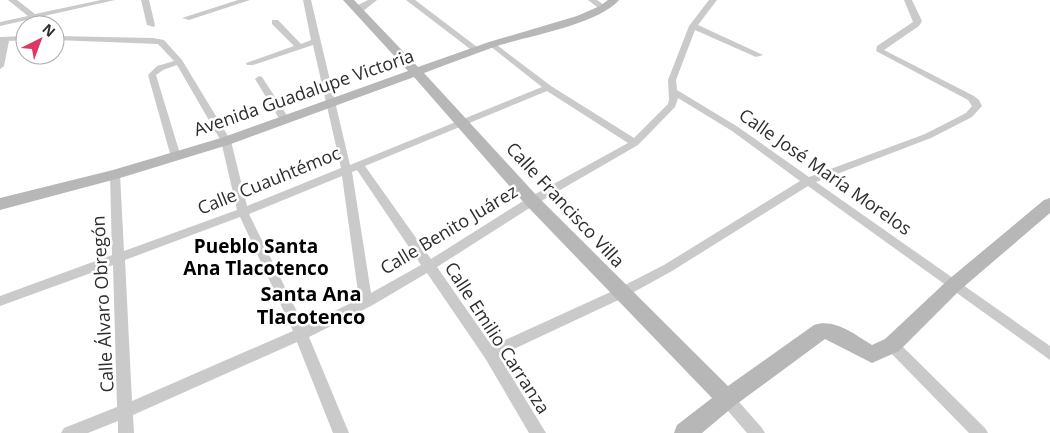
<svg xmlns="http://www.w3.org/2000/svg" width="1050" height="433" viewBox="0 0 1050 433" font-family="'Open Sans',sans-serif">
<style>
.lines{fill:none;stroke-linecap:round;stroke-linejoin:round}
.street{fill:#cacaca;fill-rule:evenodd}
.secondary{fill:#b7b7b7;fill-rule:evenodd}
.labels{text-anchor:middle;stroke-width:5;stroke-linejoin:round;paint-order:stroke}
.street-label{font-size:18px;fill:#2d2d2d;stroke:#fff}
.neighbourhood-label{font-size:19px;font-weight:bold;fill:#000;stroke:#fff}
.quarter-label{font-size:20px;font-weight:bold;fill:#000;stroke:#fff}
</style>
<rect width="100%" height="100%" fill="#fff"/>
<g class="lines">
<g class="street">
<path d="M 8,0 L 17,0 L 35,14 L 101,0 L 115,0 L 0,26 L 0,22 L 28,16 Z"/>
<path d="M 141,0 L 149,0 L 155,25 L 154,27 L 147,25 Z"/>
<path d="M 238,0 L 250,0 L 189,20 L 182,18 Z"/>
<path d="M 303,0 L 311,0 L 350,165 L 542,87 L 490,46 L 489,44 L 493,42 L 551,86 L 634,138 L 668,104 L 669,100 L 668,80 L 689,26 L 709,0 L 717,0 L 698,25 L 763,55 L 756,57 L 695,30 L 676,80 L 677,90 L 738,127 L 809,177 L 925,134 L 966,113 L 972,106 L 968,100 L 876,51 L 877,46 L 913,22 L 904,0 L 912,0 L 922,21 L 919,26 L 884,50 L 974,96 L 979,100 L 982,106 L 972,117 L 931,138 L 816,182 L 1050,346 L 1050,360 L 808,186 L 672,271 L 625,297 L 499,356 L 546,433 L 529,433 L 485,358 L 427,273 L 371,306 L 309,337 L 349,433 L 333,433 L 297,342 L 133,415 L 134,433 L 118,433 L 118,421 L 88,433 L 61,433 L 64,428 L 117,407 L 113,265 L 0,306 L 0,296 L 112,255 L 110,174 L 111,172 L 115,171 L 120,174 L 124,251 L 237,210 L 221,141 L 177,65 L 163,70 L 156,75 L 181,157 L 176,160 L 171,157 L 148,75 L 157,66 L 174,61 L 158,44 L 55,40 L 55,36 L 153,38 L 164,40 L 182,60 L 231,141 L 247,206 L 341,168 L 313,45 L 253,65 L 247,65 L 246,63 L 294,46 L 272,24 L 272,20 L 278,20 L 301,44 L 311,40 ZM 547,91 L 628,143 L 528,198 L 431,259 L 365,166 ZM 678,98 L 732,131 L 800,181 L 664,265 L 617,289 L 492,346 L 437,267 L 536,204 L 638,145 L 675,107 ZM 357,170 L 421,265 L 371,293 L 352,172 ZM 342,176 L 359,299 L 304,326 L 249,214 ZM 240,217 L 293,331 L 132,401 L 125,260 Z"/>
<path d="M 368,0 L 377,0 L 362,12 L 356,12 L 355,10 L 358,5 Z"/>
<path d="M 406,0 L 415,0 L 481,50 L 474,52 Z"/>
<path d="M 588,0 L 597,0 L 608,8 L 601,10 Z"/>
<path d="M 25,36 L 25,40 L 9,41 L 4,66 L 0,69 L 0,37 Z"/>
<path d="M 259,76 L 262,77 L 290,120 L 288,122 L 285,123 L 280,120 L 255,79 Z"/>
<path d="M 892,339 L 897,341 L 985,428 L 988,433 L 969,433 L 887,349 L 885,345 L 887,341 Z"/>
<path d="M 727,392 L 732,394 L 762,428 L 765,433 L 747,433 L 722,404 L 720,399 L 722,394 Z"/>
</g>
<path class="secondary" d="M 343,0 L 354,0 L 418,67 L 489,42 L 577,16 L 600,6 L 608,0 L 619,0 C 599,24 528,36 497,46 C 472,55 448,64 424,73 L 538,197 L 728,386 L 814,325 C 835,318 855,335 872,345 L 885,339 L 948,280 L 1044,200 L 1050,198 L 1050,213 L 960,290 L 899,351 L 872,363 L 825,339 L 734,406 L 702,433 L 674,433 L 677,425 L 712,398 L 526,205 L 414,77 L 231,144 L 120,178 L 0,210 L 0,198 L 113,170 L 221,138 L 408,71 Z"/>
</g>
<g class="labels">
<g class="street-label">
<text transform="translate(304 93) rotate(-19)" y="6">Avenida Guadalupe Victoria</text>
<text transform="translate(825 172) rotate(35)" y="6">Calle José María Morelos</text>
<text transform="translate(269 181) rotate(-22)" y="6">Calle Cuauhtémoc</text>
<text transform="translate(565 205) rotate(47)" y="6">Calle Francisco Villa</text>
<text transform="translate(449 230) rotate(-31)" y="6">Calle Benito Juárez</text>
<text transform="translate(103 304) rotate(-93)" y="6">Calle Álvaro Obregón</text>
<text transform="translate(497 338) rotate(57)" y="6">Calle Emilio Carranza</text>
</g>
<g class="neighbourhood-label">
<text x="256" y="253">Pueblo Santa<tspan x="256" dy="22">Ana Tlacotenco</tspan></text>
</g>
<g class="quarter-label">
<text x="311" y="301">Santa Ana<tspan x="311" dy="23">Tlacotenco</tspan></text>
</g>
</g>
<g transform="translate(40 40) rotate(42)"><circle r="24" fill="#ffffff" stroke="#ababab"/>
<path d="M0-4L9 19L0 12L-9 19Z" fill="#db3865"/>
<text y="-8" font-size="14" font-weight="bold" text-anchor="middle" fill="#2d2d2d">N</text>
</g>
</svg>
